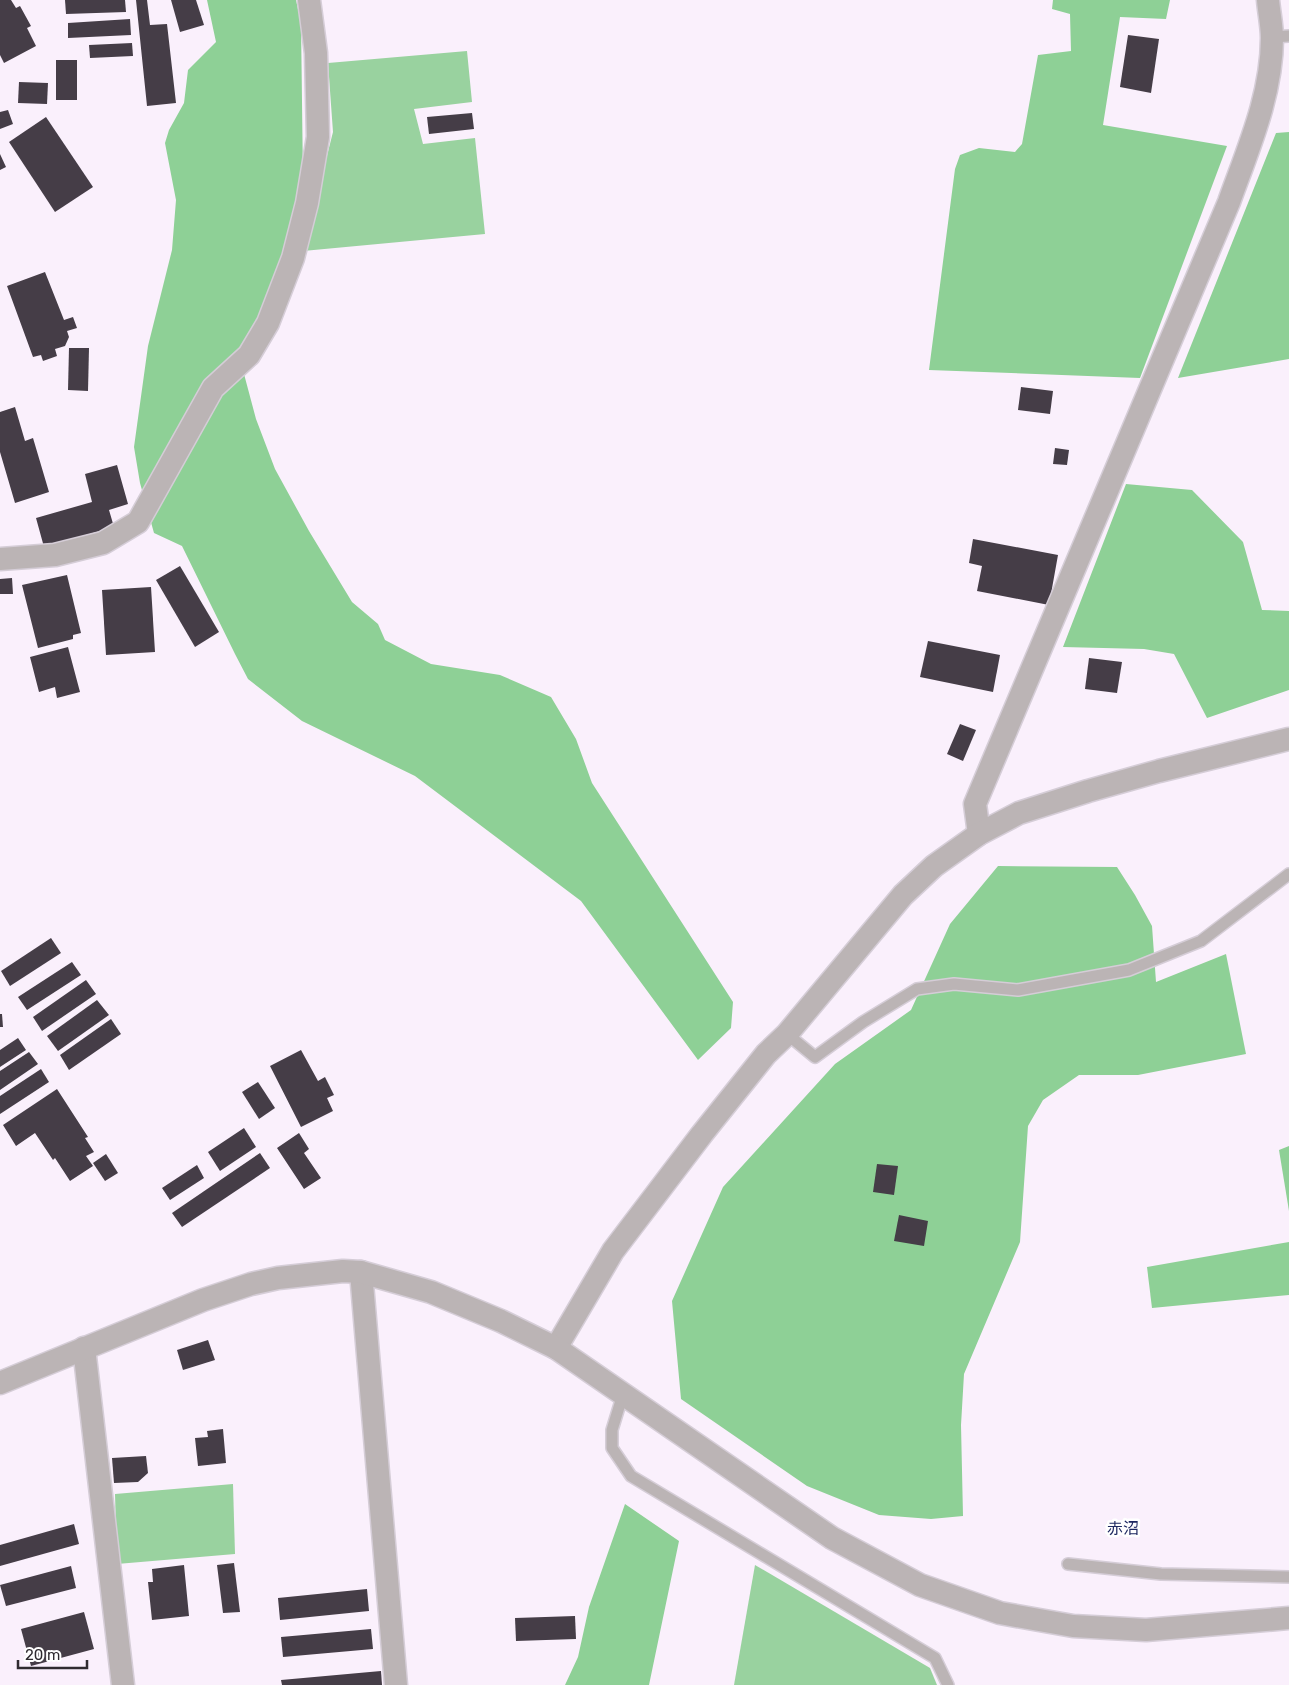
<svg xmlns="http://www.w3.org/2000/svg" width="1289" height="1685" viewBox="0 0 1289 1685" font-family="Rubik,'Noto Sans JP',sans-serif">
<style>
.green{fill:#99d29f}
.forest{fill:#8ed096}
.building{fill:#453d47}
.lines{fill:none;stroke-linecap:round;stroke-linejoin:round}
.lane-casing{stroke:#d5cdd7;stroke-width:14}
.street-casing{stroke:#d5cdd7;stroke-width:25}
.lane{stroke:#bbb4b5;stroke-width:11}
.street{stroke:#bbb4b5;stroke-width:22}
.labels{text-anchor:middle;stroke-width:5;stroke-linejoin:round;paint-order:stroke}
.quarter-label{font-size:16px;fill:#1d2860;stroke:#fff}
</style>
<rect width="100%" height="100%" fill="#faf0fc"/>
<g class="green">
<path d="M 467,51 L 472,102 L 414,109 L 423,144 L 475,138 L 485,234 L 303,251 L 333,132 L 328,63 Z"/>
<path d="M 233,1484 L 235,1554 L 117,1564 L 115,1494 Z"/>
<path d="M 755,1565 L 930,1668 L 937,1685 L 734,1685 Z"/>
</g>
<g class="forest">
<path d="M 207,0 L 296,0 L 301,23 L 303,180 L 281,267 L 244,348 L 244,374 L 256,419 L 275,469 L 309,531 L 352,602 L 378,624 L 385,640 L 431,664 L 500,675 L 551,697 L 576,739 L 592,783 L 733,1002 L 731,1028 L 698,1060 L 581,901 L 415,776 L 302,721 L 248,679 L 235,654 L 182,546 L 154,533 L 140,483 L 134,447 L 148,346 L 172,250 L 176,200 L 165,143 L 169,130 L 184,103 L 188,70 L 216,42 Z"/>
<path d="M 1053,0 L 1170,0 L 1166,19 L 1120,17 L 1103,125 L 1227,146 L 1140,378 L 929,370 L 955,169 L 960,155 L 979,148 L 1015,152 L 1022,144 L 1038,55 L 1071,51 L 1070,14 L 1052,9 Z"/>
<path d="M 1289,132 L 1289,359 L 1178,378 L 1276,133 Z"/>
<path d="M 1126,484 L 1192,490 L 1243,542 L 1262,610 L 1289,611 L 1289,690 L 1207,718 L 1174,654 L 1144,649 L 1063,647 Z"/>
<path d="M 998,866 L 1117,867 L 1135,895 L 1152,926 L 1156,982 L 1226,954 L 1246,1054 L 1138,1075 L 1079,1075 L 1043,1100 L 1028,1126 L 1020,1242 L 964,1374 L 961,1425 L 963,1516 L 931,1519 L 879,1515 L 807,1486 L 681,1399 L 672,1301 L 723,1187 L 835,1064 L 911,1010 L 950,924 Z"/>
<path d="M 1289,1146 L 1289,1211 L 1279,1150 Z"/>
<path d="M 1289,1242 L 1289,1295 L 1152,1308 L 1147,1267 Z"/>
<path d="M 625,1504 L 679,1541 L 649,1685 L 565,1685 L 578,1657 L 589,1607 Z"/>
</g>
<g class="building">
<path d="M 0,0 L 11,0 L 16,8 L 20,6 L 31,26 L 27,28 L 36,46 L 4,63 L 0,55 Z"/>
<path d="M 65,0 L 125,0 L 126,12 L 66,14 Z"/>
<path d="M 136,0 L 147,0 L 150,25 L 167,24 L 176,103 L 147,106 Z"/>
<path d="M 171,0 L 196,0 L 204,25 L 180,32 Z"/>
<path d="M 130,19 L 131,35 L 68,38 L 68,23 Z"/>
<path d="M 1128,35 L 1159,39 L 1151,93 L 1120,87 Z"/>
<path d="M 132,43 L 133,56 L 90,58 L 89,45 Z"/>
<rect x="56" y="60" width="21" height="40"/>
<path d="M 19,82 L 48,83 L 47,104 L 18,103 Z"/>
<path d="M 8,110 L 13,124 L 0,129 L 0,112 Z"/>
<path d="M 472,113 L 474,129 L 429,134 L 427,117 Z"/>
<path d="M 46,117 L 93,187 L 55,212 L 9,142 Z"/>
<path d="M 0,154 L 6,167 L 0,170 Z"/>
<path d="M 45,272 L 64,320 L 73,317 L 77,328 L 67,331 L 69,337 L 65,346 L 55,349 L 57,356 L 43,361 L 41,355 L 33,357 L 7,286 Z"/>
<path d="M 69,348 L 89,348 L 88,391 L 68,390 Z"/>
<path d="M 1021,387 L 1053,391 L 1050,414 L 1018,410 Z"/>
<path d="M 15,407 L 25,441 L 33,438 L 49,492 L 15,503 L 0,452 L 0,412 Z"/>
<path d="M 1055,448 L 1069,450 L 1067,465 L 1053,464 Z"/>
<path d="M 117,465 L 128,504 L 109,510 L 114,527 L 44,547 L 36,518 L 92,502 L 85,474 Z"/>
<path d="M 973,539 L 1058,555 L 1049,605 L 977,591 L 982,566 L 969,563 Z"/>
<path d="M 180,566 L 219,632 L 195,647 L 156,580 Z"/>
<path d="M 67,575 L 81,633 L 73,635 L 73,639 L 38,648 L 22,585 Z"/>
<path d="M 12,578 L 13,594 L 0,594 L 0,579 Z"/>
<path d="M 151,587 L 155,652 L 106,655 L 102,590 Z"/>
<path d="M 928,641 L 1000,655 L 993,692 L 920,677 Z"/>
<path d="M 68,647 L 80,692 L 57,698 L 55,687 L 39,692 L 30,657 Z"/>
<path d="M 1089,658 L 1122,662 L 1117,693 L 1085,689 Z"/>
<path d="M 960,724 L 976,730 L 963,761 L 947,754 Z"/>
<path d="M 51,938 L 61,953 L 10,986 L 1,971 Z"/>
<path d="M 72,962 L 81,975 L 27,1010 L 18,997 Z"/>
<path d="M 86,980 L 96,994 L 42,1031 L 33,1017 Z"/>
<path d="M 97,1000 L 109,1015 L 58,1051 L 47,1036 Z"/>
<path d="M 0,1014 L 2,1014 L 3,1027 L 0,1027 Z"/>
<path d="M 111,1019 L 121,1034 L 69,1070 L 60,1055 Z"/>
<path d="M 18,1038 L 26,1050 L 0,1067 L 0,1050 Z"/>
<path d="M 301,1050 L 318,1081 L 325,1077 L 334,1095 L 327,1098 L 333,1111 L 301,1127 L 270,1066 Z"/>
<path d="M 29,1052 L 38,1064 L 0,1090 L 0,1071 Z"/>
<path d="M 41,1069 L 49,1082 L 0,1114 L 0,1096 Z"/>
<path d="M 258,1082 L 275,1108 L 259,1119 L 242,1092 Z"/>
<path d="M 57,1089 L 88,1137 L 85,1138 L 94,1152 L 86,1156 L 93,1166 L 70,1181 L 55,1158 L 53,1160 L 35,1133 L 16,1146 L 3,1125 Z"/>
<path d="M 244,1128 L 256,1147 L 220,1171 L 208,1152 Z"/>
<path d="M 299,1133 L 309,1149 L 304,1153 L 321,1178 L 304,1189 L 277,1148 Z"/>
<path d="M 260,1153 L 270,1168 L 182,1227 L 172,1213 Z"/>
<path d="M 106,1154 L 118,1173 L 105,1181 L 93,1163 Z"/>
<path d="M 877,1164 L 898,1166 L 894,1195 L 873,1192 Z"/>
<path d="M 197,1165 L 204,1178 L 170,1200 L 162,1188 Z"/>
<path d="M 899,1215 L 928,1221 L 924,1246 L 894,1241 Z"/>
<path d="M 208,1340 L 215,1360 L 183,1370 L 177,1350 Z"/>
<path d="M 223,1429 L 226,1463 L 198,1466 L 195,1438 L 208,1437 L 207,1431 Z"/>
<path d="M 146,1456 L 148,1473 L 138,1482 L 114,1483 L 112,1458 Z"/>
<path d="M 74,1524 L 79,1544 L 0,1566 L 0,1545 Z"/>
<path d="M 234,1563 L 240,1612 L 223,1613 L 217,1565 Z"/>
<path d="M 184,1565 L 189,1616 L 152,1620 L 148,1582 L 153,1582 L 152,1569 Z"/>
<path d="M 71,1566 L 76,1588 L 6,1606 L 0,1585 Z"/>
<path d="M 367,1589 L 369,1611 L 280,1620 L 278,1598 Z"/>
<path d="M 84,1612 L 94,1649 L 31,1666 L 21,1629 Z"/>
<path d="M 575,1616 L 576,1639 L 516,1641 L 515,1618 Z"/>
<path d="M 371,1629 L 373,1649 L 283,1657 L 281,1637 Z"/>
<path d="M 381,1671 L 382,1685 L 282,1685 L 281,1680 Z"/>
</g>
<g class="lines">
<g class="lane-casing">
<g id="lane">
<path d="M 1272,37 L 1289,36"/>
<path d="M 787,1034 L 815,1057 L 863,1022 L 917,989 L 954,984 L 1018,990 L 1129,970 L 1201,941 L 1289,874"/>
<path d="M 623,1394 L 612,1430 L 612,1448 L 631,1476 L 935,1658 L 948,1685"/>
<path d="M 1068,1564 L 1161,1574 L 1289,1577"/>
</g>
</g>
<g class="street-casing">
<g id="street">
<path d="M 0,559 L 55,555 L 103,543 L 138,522 L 213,388 L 249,355 L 268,323 L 293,258 L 307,203 L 318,137 L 316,53 L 309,0"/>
<path d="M 979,834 L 975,804 L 1229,202 C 1248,149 1272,95 1272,38 C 1272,26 1269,12 1268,0"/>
<path d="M 361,1272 L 396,1685"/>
<path d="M 84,1348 L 123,1685"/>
<path d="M 556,1348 L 613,1251 L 702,1134 L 766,1054 L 787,1034 L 903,895 L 934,866 L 979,834 L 1019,813 L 1088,791 L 1159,771 L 1289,739"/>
<path d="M 0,1383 L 203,1300 L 251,1284 L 278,1278 L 343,1271 L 361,1272 L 431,1292 L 501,1321 L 556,1348 L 832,1538 L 920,1585 L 1000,1613 L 1073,1626 L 1146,1630 L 1289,1618"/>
</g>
</g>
<use href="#lane" class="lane"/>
<use href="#street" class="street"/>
</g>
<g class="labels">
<g class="quarter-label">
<text x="1123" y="1534">赤沼</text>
</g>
</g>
<path d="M18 1660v8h69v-8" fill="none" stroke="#2f2b30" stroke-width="2.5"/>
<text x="25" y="1660" font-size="15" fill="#2f2b30" stroke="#ffffff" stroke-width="4" paint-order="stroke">20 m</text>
</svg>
